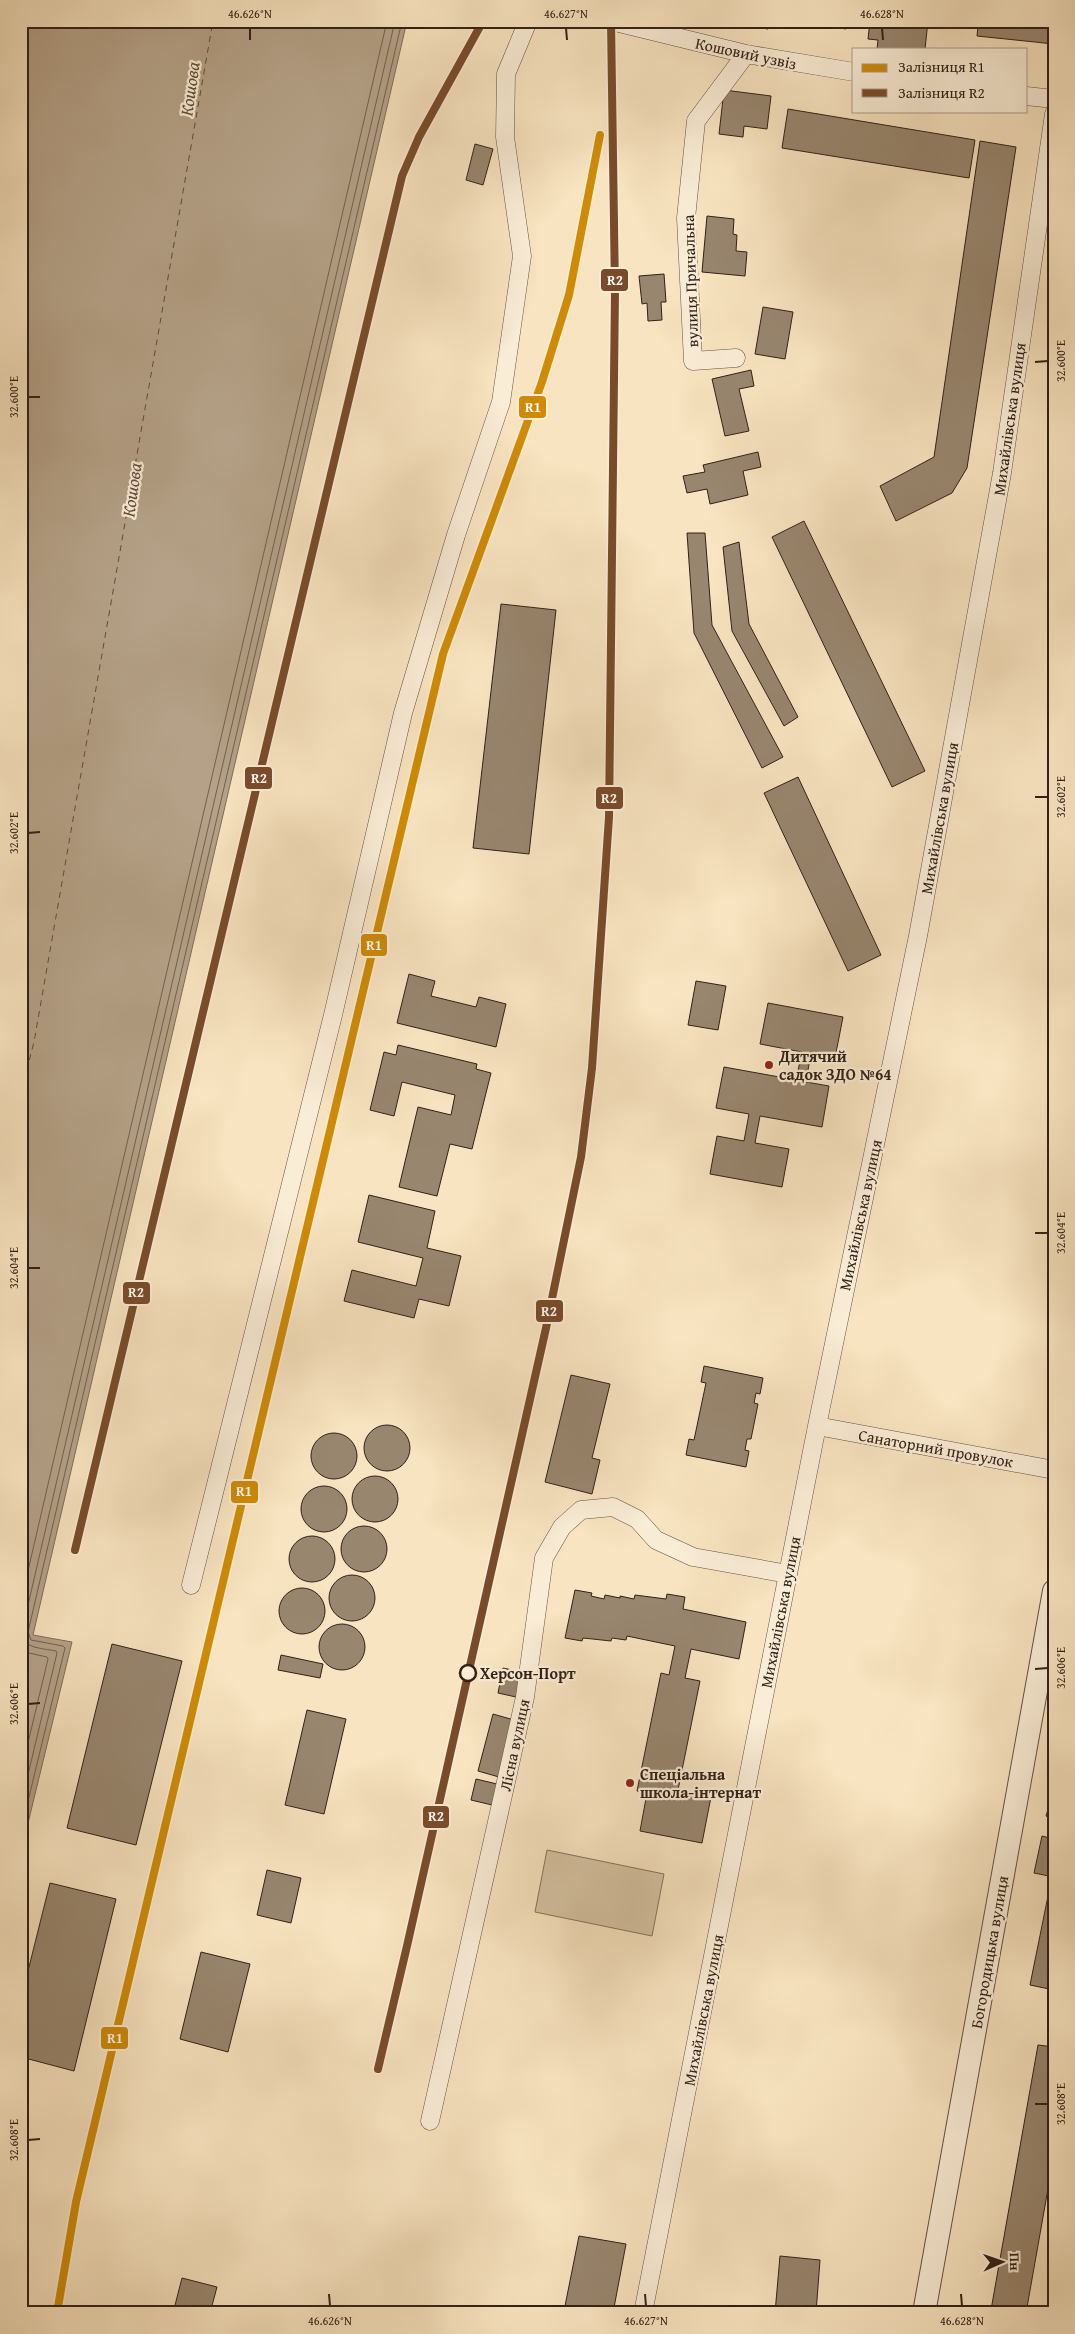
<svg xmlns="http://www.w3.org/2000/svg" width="1075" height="2334" viewBox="0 0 1075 2334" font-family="'Gentium Book Plus',serif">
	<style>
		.green { fill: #d6c3a3; stroke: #84725d }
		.water { fill: #b4a187; stroke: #806d5a }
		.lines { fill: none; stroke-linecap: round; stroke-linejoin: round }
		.shore { stroke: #72604f; stroke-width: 1 }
		.ferry { stroke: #5f4d3e; stroke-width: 1; stroke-dasharray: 6 5; stroke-linecap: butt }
		.building { fill: #98866f; stroke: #312017 }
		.minor-casing { stroke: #635141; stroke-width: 19 }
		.tertiary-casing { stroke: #635141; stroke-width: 24 }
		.minor { stroke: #faedd6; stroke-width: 18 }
		.tertiary { stroke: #faedd6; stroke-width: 22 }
		.rail-1-casing { stroke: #faedd6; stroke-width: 11 }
		.rail-2-casing { stroke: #faedd6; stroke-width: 11 }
		.rail-1 { stroke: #cf8b05; stroke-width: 8 }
		.rail-2 { stroke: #7a4b2a; stroke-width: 8 }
		.ticks { fill: none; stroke: #312017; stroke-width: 2 }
		.poi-dot { fill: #8f2418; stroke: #faedd6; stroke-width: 2 }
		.stop-dot { fill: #faedd6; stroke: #312017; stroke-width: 2.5 }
		.labels { text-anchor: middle; stroke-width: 4.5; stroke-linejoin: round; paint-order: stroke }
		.street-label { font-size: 16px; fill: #312017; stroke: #faedd6 }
		.poi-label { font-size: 16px; font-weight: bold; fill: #312017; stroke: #faedd6; text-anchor: start }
		.stop-label { font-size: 16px; font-weight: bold; fill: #312017; stroke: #faedd6; text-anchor: start }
		.water-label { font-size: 18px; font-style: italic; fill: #5f4d3e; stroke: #faedd6 }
		.line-badge { stroke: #faedd6; stroke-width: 2 }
		.badge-label { font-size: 14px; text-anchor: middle; font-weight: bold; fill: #fff }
		.neatline { fill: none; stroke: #312017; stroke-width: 2 }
		.ticks-label { font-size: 12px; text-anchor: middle; fill: #312017 }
	</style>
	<rect width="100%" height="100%" fill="#f8e4c0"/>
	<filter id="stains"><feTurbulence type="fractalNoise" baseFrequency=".004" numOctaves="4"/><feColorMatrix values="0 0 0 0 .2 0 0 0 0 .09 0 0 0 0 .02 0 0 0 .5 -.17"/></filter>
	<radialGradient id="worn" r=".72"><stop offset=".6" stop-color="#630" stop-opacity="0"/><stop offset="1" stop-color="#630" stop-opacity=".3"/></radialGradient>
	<path class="green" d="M547,1850L664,1874L652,1936L535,1912Z"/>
	<path class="water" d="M21,21H407L33,1635L72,1642L21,1852Z"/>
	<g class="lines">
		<path class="shore" d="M21,1601L387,21
			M21,1649L29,1653L47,1657L48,1659L21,1772
			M21,1804L57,1653L56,1651C42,1648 21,1649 22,1631L395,21
			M21,1830L65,1648L63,1646L31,1640L28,1632L402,21"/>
		<path class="ferry" d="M21,1092L34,1042L213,21"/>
	</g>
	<path class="building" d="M732,21H769L768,29L731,23Z
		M802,21H847L846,29Z
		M870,21H928L925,49H877L878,40L868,39Z
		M960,21H1054V44L977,36L978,26L960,24Z
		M724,90L771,96L767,129L744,126L743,137L719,134Z
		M788,109L975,140L969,178L782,148Z
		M980,141L1016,147L967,468L952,493L896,521L880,486L934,457Z
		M475,144L493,149L483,185L466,180Z
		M707,216L734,219L733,234L737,235L736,251L747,252L745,276L702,272Z
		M664,274L666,302H661L662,320L648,321L647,303L642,304L639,276Z
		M763,307L793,312L785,359L755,354Z
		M751,370L754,386L739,389L749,431L725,436L712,379Z
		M758,452L761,467L743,471L748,495L710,504L707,489L687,493L683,476L705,472L703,465Z
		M804,521L925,771L892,787L772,537Z
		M687,533H705L712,625L783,757L762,768L694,633Z
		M739,542L749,624L798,717L784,726L732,631L723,547Z
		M501,604L556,610L529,854L473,848Z
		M798,777L881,955L848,971L764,793Z
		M409,974L435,981L431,996L476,1007L479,997L506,1004L496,1047L397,1023Z
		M696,981L726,986L718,1030L688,1025Z
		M768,1003L843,1017L835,1058L811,1053L806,1082L829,1086L822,1127L760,1116L755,1143L789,1149L782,1187L710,1174L717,1136L744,1141L749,1114L716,1108L724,1067L796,1080L802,1052L760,1044Z
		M398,1045L477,1064L476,1069L491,1073L472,1149L450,1144L437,1196L399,1187L418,1107L451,1115L455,1095L402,1082L394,1116L370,1110L384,1052L396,1055Z
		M369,1195L435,1211L427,1248L461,1256L449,1306L419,1299L414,1318L344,1301L352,1270L416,1286L423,1258L358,1242Z
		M704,1366L763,1378L760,1394L756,1393L754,1403L758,1404L751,1439H747L745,1450L749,1451L746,1467L686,1455L689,1439L694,1440L706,1383L701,1382Z
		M571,1375L610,1384L592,1458L600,1460L592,1494L545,1482Z
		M364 1448a23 23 0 1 1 46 0a23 23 0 1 1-46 0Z
		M311 1456a23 23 0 1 1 46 0a23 23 0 1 1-46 0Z
		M352 1499a23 23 0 1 1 46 0a23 23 0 1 1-46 0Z
		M301 1509a23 23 0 1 1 46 0a23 23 0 1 1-46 0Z
		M341 1549a23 23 0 1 1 46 0a23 23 0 1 1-46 0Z
		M289 1559a23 23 0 1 1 46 0a23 23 0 1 1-46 0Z
		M329 1598a23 23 0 1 1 46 0a23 23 0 1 1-46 0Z
		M279 1611a23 23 0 1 1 46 0a23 23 0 1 1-46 0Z
		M575,1590L592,1593L591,1596L604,1599L605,1595L620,1598V1596L634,1599L635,1595L666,1599L667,1594L685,1597L683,1609L746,1622L739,1659L691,1649L685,1678L700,1681L678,1790L711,1797L702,1843L640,1831L647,1793L637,1791L661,1673L669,1675L675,1646L627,1636L626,1640L612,1638L611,1641L583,1638L582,1641L565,1638Z
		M319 1647a23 23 0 1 1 46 0a23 23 0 1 1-46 0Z
		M112,1644L182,1661L136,1845L67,1828Z
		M281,1655L323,1664L320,1678L278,1670Z
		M503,1668L521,1672L516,1697L498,1693Z
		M307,1710L346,1719L324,1814L285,1805Z
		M493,1714L514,1720L499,1777L478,1771Z
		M476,1779L497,1784L492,1805L471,1800Z
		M1054,1790V1819L1046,1816Z
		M1042,1836L1054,1839V1877L1034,1873Z
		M267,1870L301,1878L291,1923L257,1915Z
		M50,1883L116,1899L74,2071L21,2057V1999Z
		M1048,1896L1054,1897V1990L1030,1985Z
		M201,1952L250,1964L228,2052L180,2039Z
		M1038,2045L1054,2047V2155L1026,2313H1003L991,2310Z
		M579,2236L626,2244L613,2313H599L565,2306Z
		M780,2256L820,2260L816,2313H775Z
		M182,2278L217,2287L210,2313H173Z"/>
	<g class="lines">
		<g class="minor-casing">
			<path id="minor" d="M611,21L746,54L854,72
				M1026,96L1054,99
				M736,358L693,361L686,218L696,121L746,54
				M817,1426L1054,1470
				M191,1585L333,1015L403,713L456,535L501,402L522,256L505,137L506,74L528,21
				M430,2121L525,1697L544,1558L562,1527L581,1510L613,1507L637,1519L656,1540L693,1557L788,1574
				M643,2313L817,1426L918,936L1002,473L1054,114"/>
		</g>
		<g class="tertiary-casing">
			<path id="tertiary" d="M924,2313L1054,1591"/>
		</g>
		<use href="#minor" class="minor"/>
		<use href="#tertiary" class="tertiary"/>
		<g class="rail-1-casing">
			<path id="rail-1" d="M57,2313L76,2202L443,654L542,382L569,295L600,135"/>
		</g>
		<g class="rail-2-casing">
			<path id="rail-2" d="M75,1550L402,176L419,137L483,21
				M378,2069L407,1946L546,1328L581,1157L592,1068L609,817L615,291L611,21"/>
		</g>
		<use href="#rail-1" class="rail-1"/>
		<use href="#rail-2" class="rail-2"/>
	</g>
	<path class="ticks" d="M250,28V40M566,28L567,40M882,28L883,40M1035,362L1048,361M28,397H40M1035,797H1048M28,833L40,832M1035,1233H1048M28,1268H40M1035,1669L1048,1668M28,1704L40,1703M1035,2104H1048M28,2140L40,2139M329,2294L330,2306M645,2294L646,2306M961,2294L962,2306"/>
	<g class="poi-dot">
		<circle cx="769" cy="1065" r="5"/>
		<circle cx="630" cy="1783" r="5"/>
	</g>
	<circle class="stop-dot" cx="468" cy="1673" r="8"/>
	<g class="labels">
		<g class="street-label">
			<text transform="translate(746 53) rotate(12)" y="6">Кошовий узвіз</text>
			<text transform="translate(690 281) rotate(-92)" y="6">вулиця Причальна</text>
			<text transform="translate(1009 419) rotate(-82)" y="6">Михайлівська вулиця</text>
			<text transform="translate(939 818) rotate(-80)" y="6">Михайлівська вулиця</text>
			<text transform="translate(860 1215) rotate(-78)" y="6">Михайлівська вулиця</text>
			<text transform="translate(936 1448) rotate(10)" y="6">Санаторний провулок</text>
			<text transform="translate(780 1612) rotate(-79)" y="6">Михайлівська вулиця</text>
			<text transform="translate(514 1745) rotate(-78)" y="6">Лісна вулиця</text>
			<text transform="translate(989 1952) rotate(-80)" y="6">Богородицька вулиця</text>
			<text transform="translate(703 2010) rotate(-79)" y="6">Михайлівська вулиця</text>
		</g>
		<g class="poi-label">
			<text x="779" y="1062">Дитячий<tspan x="779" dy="18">садок ЗДО №64</tspan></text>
			<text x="640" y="1780">Спеціальна<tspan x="640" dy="18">школа-інтернат</tspan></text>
		</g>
		<g class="stop-label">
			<text x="480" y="1679">Херсон-Порт</text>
		</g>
		<g class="water-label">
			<text transform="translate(190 89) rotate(-82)" y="6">Кошова</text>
			<text transform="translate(132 490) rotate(-82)" y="6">Кошова</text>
		</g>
	</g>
	<g class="line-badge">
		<rect x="600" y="268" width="29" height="24" rx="5" fill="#7a4b2a"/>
		<rect x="518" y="395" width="29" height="24" rx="5" fill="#cf8b05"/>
		<rect x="244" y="766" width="29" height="24" rx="5" fill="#7a4b2a"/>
		<rect x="595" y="786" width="29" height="24" rx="5" fill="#7a4b2a"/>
		<rect x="360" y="933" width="28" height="24" rx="5" fill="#cf8b05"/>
		<rect x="122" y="1281" width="29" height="24" rx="5" fill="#7a4b2a"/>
		<rect x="535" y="1299" width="29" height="24" rx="5" fill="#7a4b2a"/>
		<rect x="230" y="1480" width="29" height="24" rx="5" fill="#cf8b05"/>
		<rect x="422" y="1805" width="28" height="24" rx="5" fill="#7a4b2a"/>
		<rect x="100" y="2026" width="29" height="24" rx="5" fill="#cf8b05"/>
	</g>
	<g class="badge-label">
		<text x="615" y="285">R2</text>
		<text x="533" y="412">R1</text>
		<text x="259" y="783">R2</text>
		<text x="609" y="803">R2</text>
		<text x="374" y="950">R1</text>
		<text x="136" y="1297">R2</text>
		<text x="549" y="1316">R2</text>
		<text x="244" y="1496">R1</text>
		<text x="436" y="1821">R2</text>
		<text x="115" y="2043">R1</text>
	</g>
	<rect width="1075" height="2334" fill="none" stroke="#f8e4c0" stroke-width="55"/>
	<rect x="852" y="48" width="175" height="65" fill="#faedd6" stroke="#aa9b8a"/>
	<rect x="862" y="64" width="25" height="8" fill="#cf8b05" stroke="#aa9b8a"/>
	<text x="898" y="72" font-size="15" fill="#312017">Залізниця R1</text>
	<rect x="862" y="89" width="25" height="8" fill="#7a4b2a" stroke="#aa9b8a"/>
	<text x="898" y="98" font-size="15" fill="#312017">Залізниця R2</text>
	<g transform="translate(1002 2262) rotate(88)" stroke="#faedd6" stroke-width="4" paint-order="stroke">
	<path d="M0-4L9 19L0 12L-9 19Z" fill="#312017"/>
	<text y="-8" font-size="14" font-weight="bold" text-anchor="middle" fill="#312017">Пн</text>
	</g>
	<rect x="28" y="28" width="1020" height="2278" class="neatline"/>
	<g class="ticks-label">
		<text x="250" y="18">46.626°N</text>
		<text x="566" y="18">46.627°N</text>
		<text x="882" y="18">46.628°N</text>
		<text transform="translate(1061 361) rotate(-90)" y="4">32.600°E</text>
		<text transform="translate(14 397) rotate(-90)" y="4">32.600°E</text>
		<text transform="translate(1061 797) rotate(-90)" y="4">32.602°E</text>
		<text transform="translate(14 833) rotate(-90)" y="4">32.602°E</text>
		<text transform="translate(1061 1233) rotate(-90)" y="4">32.604°E</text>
		<text transform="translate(14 1268) rotate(-90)" y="4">32.604°E</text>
		<text transform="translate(1061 1668) rotate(-90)" y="4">32.606°E</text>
		<text transform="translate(14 1704) rotate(-90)" y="4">32.606°E</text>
		<text transform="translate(1061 2104) rotate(-90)" y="4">32.608°E</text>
		<text transform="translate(14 2140) rotate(-90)" y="4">32.608°E</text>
		<text x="330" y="2325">46.626°N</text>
		<text x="646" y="2325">46.627°N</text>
		<text x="962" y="2325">46.628°N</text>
	</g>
	<rect width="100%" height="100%" filter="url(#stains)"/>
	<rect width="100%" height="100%" fill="url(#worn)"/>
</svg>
